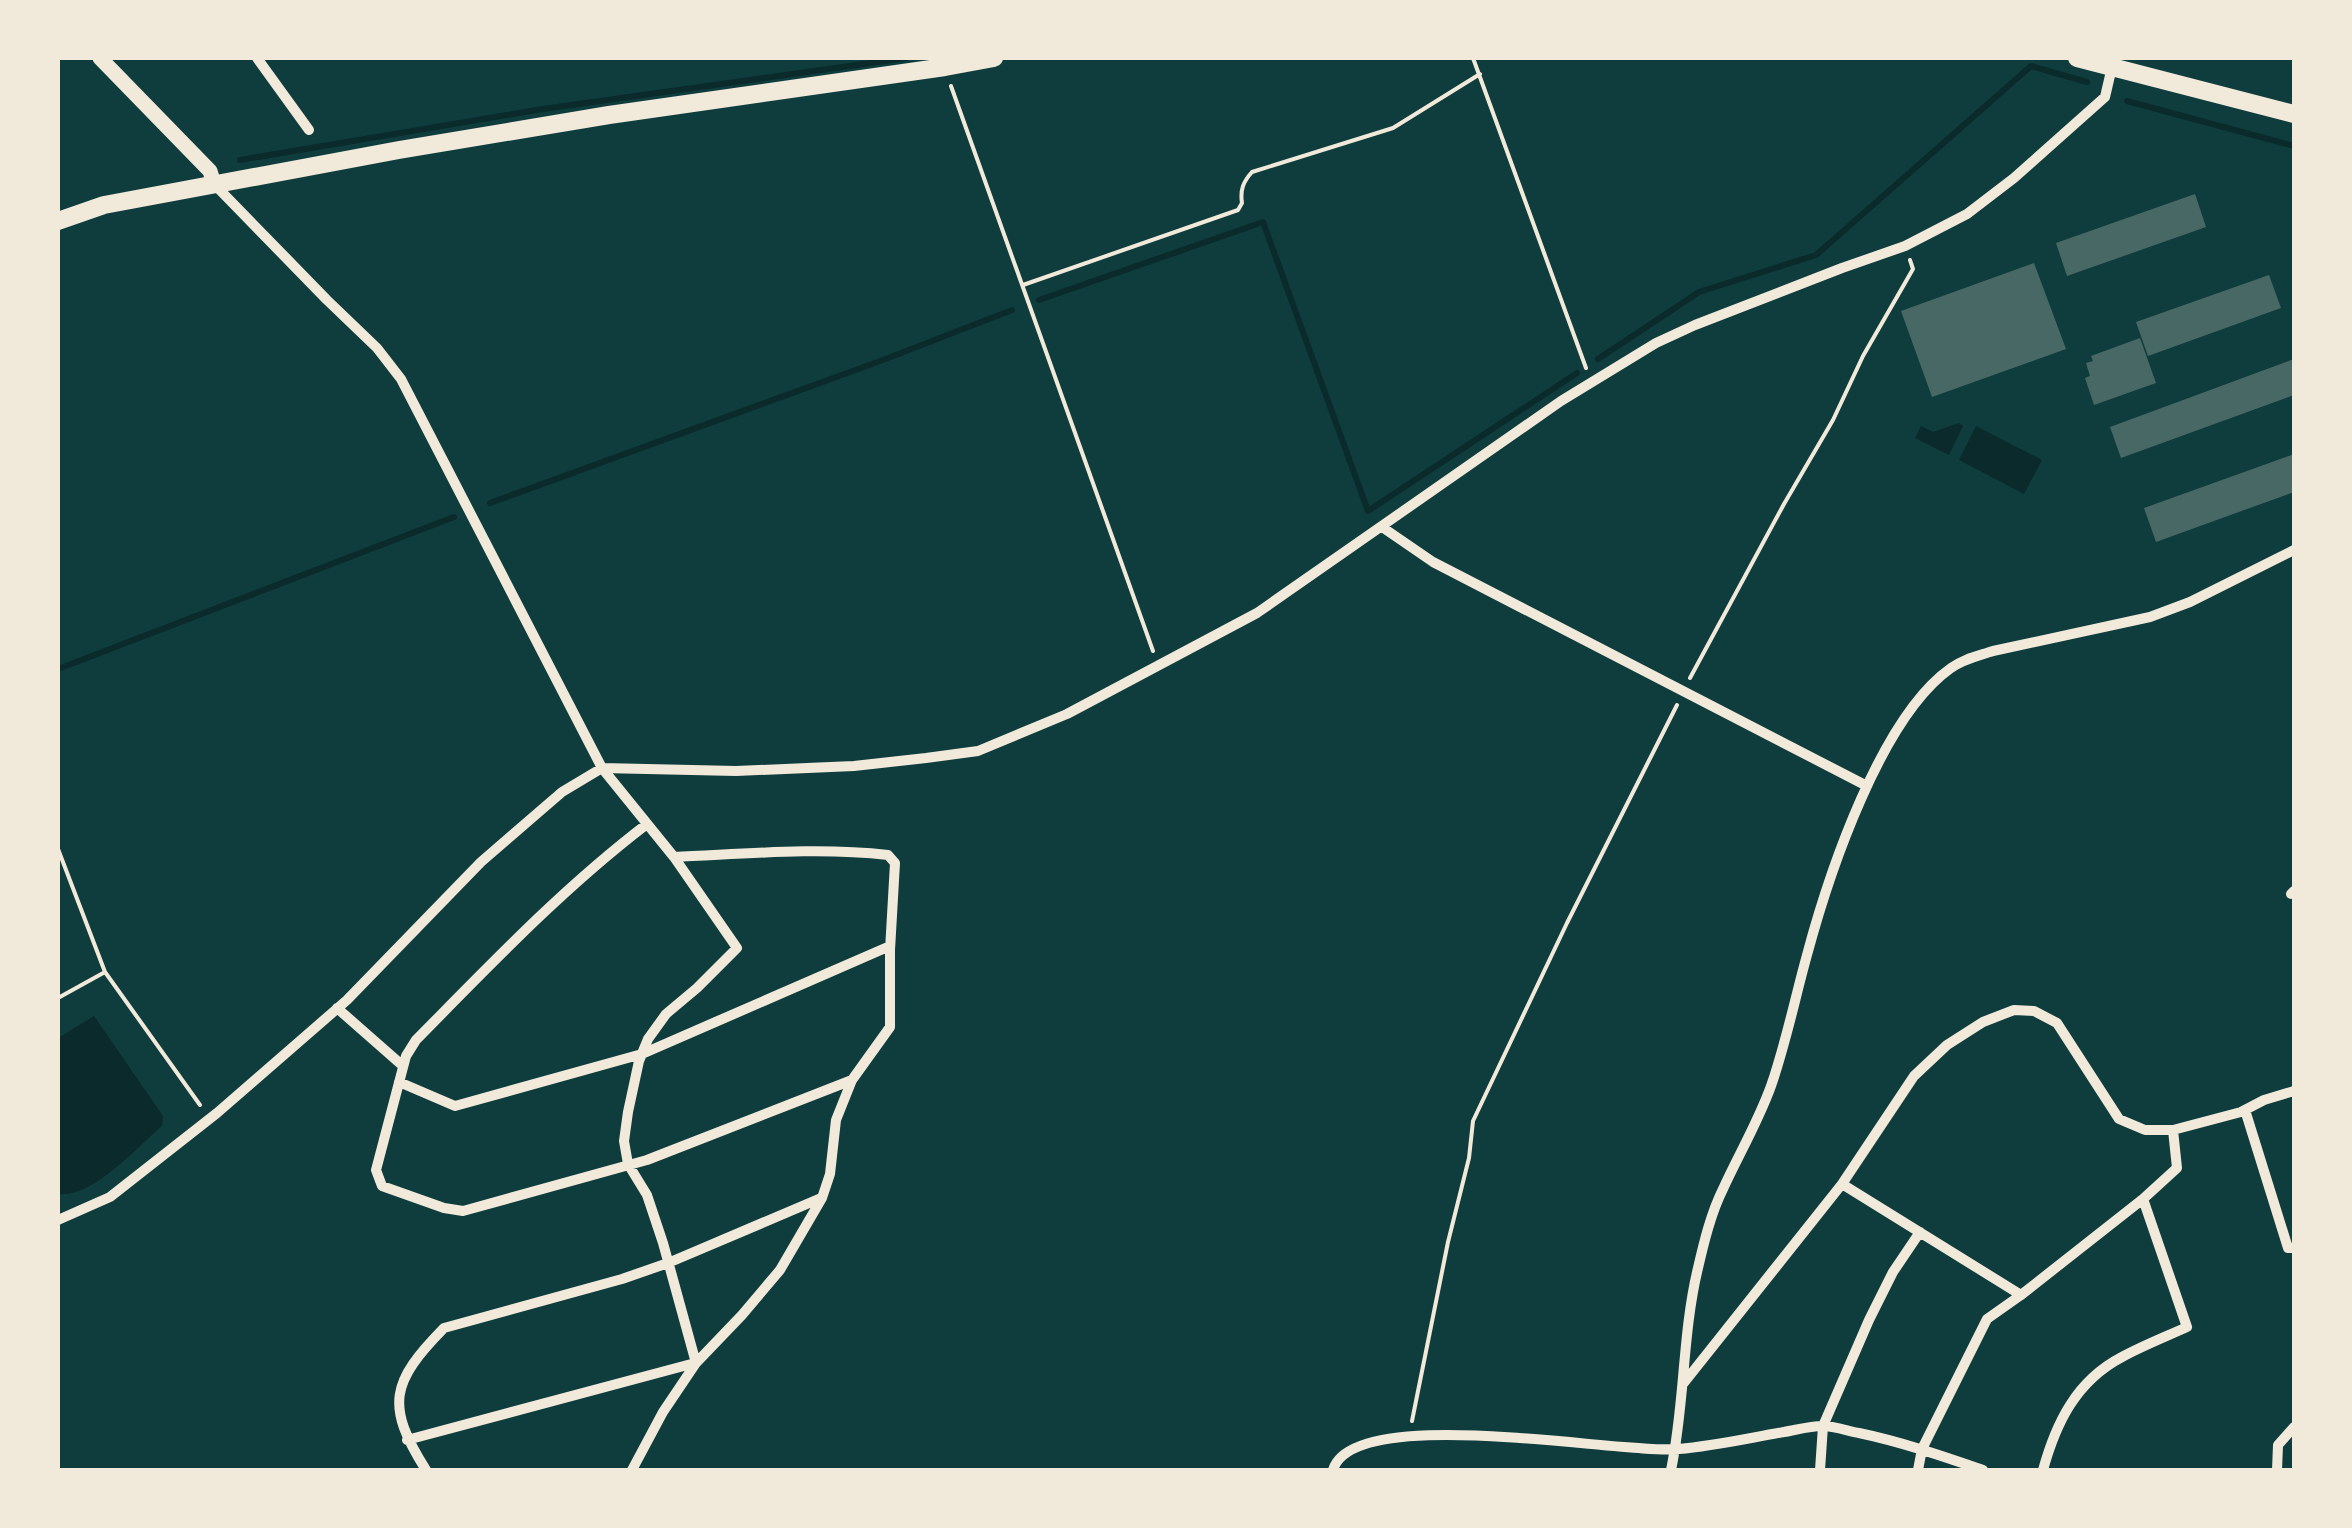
<svg xmlns="http://www.w3.org/2000/svg" width="2352" height="1528" viewBox="0 0 2352 1528" font-family="'Alegreya Sans',sans-serif">
	<style>
		.water { fill: #0a2a2b }
		.lines { fill: none; stroke-linecap: round; stroke-linejoin: round }
		.stream { stroke: #0a2a2b; stroke-width: 6 }
		.building { fill: #486865 }
		.path { stroke: #f1e9da; stroke-width: 4 }
		.minor { stroke: #f1e9da; stroke-width: 10 }
		.tertiary { stroke: #f1e9da; stroke-width: 15 }
		.secondary { stroke: #f1e9da; stroke-width: 18 }
	</style>
	<rect width="100%" height="100%" fill="#0f3d3e"/>
	<path class="water" d="M1959,423L1963,426L1949,455L1915,438L1921,426L1933,432Z
		M1976,426L2042,460L2024,494L1959,460Z
		M94,1016L163,1116L162,1126C136,1148 93,1198 58,1194V1038Z"/>
	<g class="lines">
		<path class="stream" d="M2127,101L2294,146
			M240,160L543,109L906,58
			M1039,300L1263,222L1368,511L1577,373
			M1598,359L1699,292L1816,255L2031,66L2087,82
			M490,503L883,360L1012,310
			M58,669L454,517"/>
	</g>
	<path class="building" d="M2195,194L2206,227L2067,276L2056,243Z
		M2034,263L2066,349L1932,397L1901,311Z
		M2269,275L2281,308L2148,356L2136,322Z
		M2140,338L2156,383L2094,405L2085,378L2090,376L2086,363L2093,361L2091,356Z
		M2294,359V395L2121,458L2110,427Z
		M2294,454V492L2156,542L2144,508Z"/>
	<g class="lines">
		<path class="path" d="M1473,58L1586,368
			M951,86L1153,651
			M1023,285L1238,210L1242,203C1240,190 1243,182 1252,172L1393,128L1480,74
			M1690,678L1784,504L1833,420L1863,356L1913,269L1910,260
			M58,849L105,972L200,1105
			M58,998L105,972
			M1412,1421L1448,1242L1469,1158L1473,1121L1567,923L1677,705"/>
		<path class="minor" d="M257,58L309,130
			M215,185L327,300L377,348L401,379L602,768L674,857L737,948L697,988L666,1014L648,1039L639,1061L628,1112L624,1141L628,1164L647,1195L663,1243L696,1363
			M1382,527L1433,562L1867,786
			M647,824C562,889 491,964 416,1040L406,1056L376,1170L382,1186L444,1208L463,1211L647,1160L852,1080
			M2291,894L2294,891
			M337,1008L403,1066
			M399,1082L455,1106L642,1054L890,946
			M2245,1110L2288,1248H2294
			M1842,1184L2021,1295L2143,1199L2187,1327C2165,1337 2142,1346 2122,1357C2076,1381 2056,1423 2043,1470
			M2143,1199L2177,1168L2173,1130
			M58,1220L110,1197L217,1113L347,1000L481,862L562,792L602,768L736,771L854,766L926,758L978,751L1067,714L1257,613L1561,401L1656,343L1695,325L1842,268L1905,246L1967,214L2014,178L2105,97L2112,67
			M1683,1384L1842,1184L1914,1076L1947,1045L1983,1022L2014,1010L2034,1011L2057,1023L2119,1119L2145,1130H2173L2241,1112L2264,1100L2294,1091
			M407,1440L695,1363
			M426,1470C385,1405 391,1382 444,1328L622,1279L668,1263L821,1198
			M632,1470L663,1412L696,1363L742,1315L780,1270L822,1198L830,1174L836,1120L852,1080L890,1027V950L895,863L888,855C817,847 745,854 674,857
			M1333,1470C1353,1402 1622,1455 1679,1449C1714,1446 1749,1438 1784,1432C1796,1430 1810,1426 1822,1426C1834,1426 1848,1431 1859,1433C1902,1442 1942,1456 1983,1470
			M1671,1470C1685,1404 1682,1334 1698,1268C1704,1242 1711,1213 1723,1189C1739,1154 1758,1122 1771,1086C1786,1043 1795,998 1807,955C1829,873 1881,717 1951,668C1963,659 1978,656 1993,651L2150,617L2190,602L2294,550
			M1820,1470L1823,1426L1869,1320L1893,1272L1920,1232
			M1918,1470L1922,1449L1987,1319L2021,1295
			M2277,1470L2278,1445L2294,1427"/>
		<path class="tertiary" d="M100,58L210,171L214,184"/>
		<path class="secondary" d="M2077,58L2294,114
			M58,221L104,205L399,150L609,115L945,67L994,58"/>
	</g>
	<rect width="2352" height="1528" fill="none" stroke="#f1e9da" stroke-width="120"/>
</svg>
